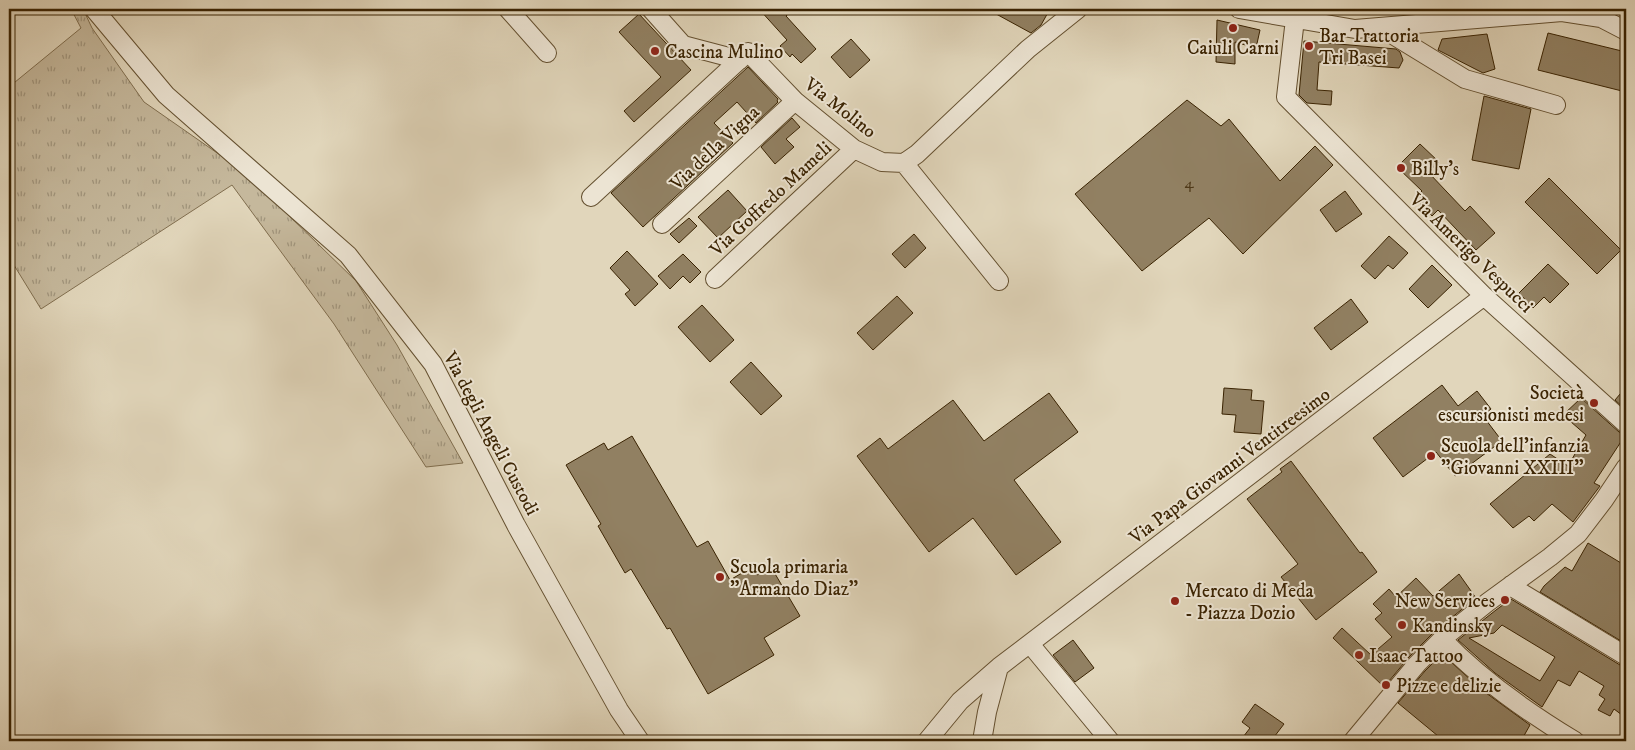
<svg xmlns="http://www.w3.org/2000/svg" width="1635" height="750" viewBox="0 0 1635 750" font-family="'IM FELL DW Pica',serif">
	<style>
		.grass { fill: url(#grass-tufts); stroke: #806e4f }
		.building { fill: #918062; stroke: #3a2302; fill-rule: evenodd }
		.lines { fill: none; stroke-linecap: round; stroke-linejoin: round }
		.minor-casing { stroke: #645030; stroke-width: 20 }
		.minor { stroke: #ece4d3; stroke-width: 18 }
		.poi-dot { fill: #8f2418; stroke: #ece4d3; stroke-width: 2 }
		.labels { text-anchor: middle; stroke-width: 4; stroke-linejoin: round; paint-order: stroke }
		.number-label { font-size: 16px; fill: #503a1a }
		.poi-label { font-size: 19px; fill: #3a2302; stroke: #ece4d3; text-anchor: start }
		.street-label { font-size: 19px; fill: #3a2302; stroke: #ece4d3 }
	</style>
	<defs>
		<pattern id="grass-tufts" width="24" height="20" patternUnits="userSpaceOnUse" patternTransform="scale(1.25)"><rect width="24" height="20" fill="#c5b89c"/><path d="M3 7l-1-3M5 7V3M7 7l1-3M15 17l-1-3M17 17v-4M19 17l1-3" fill="none" stroke="#a1957d"/></pattern>
	</defs>
	<rect width="100%" height="100%" fill="#e1d6bb"/>
	<filter id="stains"><feTurbulence type="fractalNoise" baseFrequency=".004" numOctaves="4"/><feColorMatrix values="0 0 0 0 .2 0 0 0 0 .09 0 0 0 0 .02 0 0 0 .5 -.17"/></filter>
	<radialGradient id="worn" r=".72"><stop offset=".6" stop-color="#630" stop-opacity="0"/><stop offset="1" stop-color="#630" stop-opacity=".3"/></radialGradient>
	<path class="grass" d="M71,9H83L92,28L144,102L243,171L356,281L397,345L463,463L426,467L334,324L232,185L41,309L9,257V87L81,28Z"/>
	<path class="building" d="M759,9H794L786,16L816,49L801,63L792,54L790,57L780,46L787,40Z
		M987,9H1050L1041,25L1031,33Z
		M639,14L691,70L634,122L624,111L661,77L619,32Z
		M1217,20L1260,30L1256,48L1235,42V64L1216,62Z
		M1548,33L1626,52V92L1538,70Z
		M1487,34L1495,69L1483,73L1438,50L1442,39Z
		M851,39L870,60L850,78L831,57Z
		M1304,41L1396,49L1400,52L1403,60L1399,68L1319,62L1317,90L1332,91L1331,105L1307,103L1299,95Z
		M748,67L778,99L777,101L778,102L756,123L737,102L714,123L733,143L643,227L611,193Z
		M1484,96L1531,109L1519,169L1472,160Z
		M1187,100L1221,126L1229,119L1280,181L1315,146L1333,165L1243,254L1209,218L1142,271L1075,194Z
		M792,118L800,127L786,139L794,147L775,164L761,147Z
		M1420,144L1439,162L1428,172L1465,211L1470,206L1495,233L1476,250L1438,210L1432,216L1415,198L1422,191L1397,167Z
		M1549,178L1621,250L1597,274L1525,202Z
		M728,190L747,211L718,238L698,217Z
		M1345,191L1362,214L1336,232L1320,210Z
		M689,218L697,226L679,243L670,234Z
		M914,234L926,248L905,268L892,254Z
		M1389,236L1408,253L1393,269L1388,265L1375,279L1361,266Z
		M627,251L658,284L635,306L625,294L630,290L610,268Z
		M683,254L701,272L690,283L683,276L670,289L658,276Z
		M1548,264L1569,284L1550,303L1544,297L1533,308L1519,293Z
		M1432,265L1452,285L1428,308L1409,289Z
		M897,296L913,313L873,350L857,333Z
		M1351,299L1368,322L1331,350L1314,328Z
		M702,305L734,340L710,362L678,327Z
		M751,362L782,396L761,415L730,382Z
		M1442,385L1458,406L1477,391L1491,409L1483,416L1502,441L1455,476L1436,452L1403,477L1373,438Z
		M1626,387V410L1615,400Z
		M1224,388L1252,390L1251,400L1264,401L1261,434L1234,432L1236,415L1222,414Z
		M1049,393L1078,432L1014,480L1061,542L1016,575L973,518L929,552L857,456L880,438L888,449L953,400L984,441Z
		M1581,398L1619,432L1626,434L1594,483L1600,486L1573,522L1552,504L1534,521L1529,516L1513,528L1490,504L1550,454L1568,466L1586,435L1563,415Z
		M632,436L697,547L708,541L730,580L752,567L757,575L771,567L800,616L764,638L774,655L708,694L670,628L667,629L631,569L625,573L598,526L601,524L566,465L604,443L608,450Z
		M1291,461L1360,553L1362,552L1377,572L1316,620L1281,577L1298,564L1247,499L1282,472L1280,469Z
		M1588,543L1626,566V644L1540,592L1544,586L1565,567L1572,571Z
		M1459,574L1476,598L1435,631L1409,657L1384,687L1333,638L1342,628L1371,655L1392,637L1375,619L1382,613L1373,604L1389,589L1396,597L1416,578L1433,596Z
		M1511,599L1620,665L1626,667V718L1614,709L1610,716L1598,710L1605,699L1599,695L1604,686L1579,671L1570,686L1558,680L1542,707L1495,673L1458,640L1496,610ZM1502,625L1555,657L1540,681L1469,638L1494,633Z
		M1073,640L1094,668L1075,682L1053,655Z
		M1442,654L1482,690L1530,725L1521,741H1444L1398,703L1425,671Z
		M1255,704L1284,724L1271,741H1240L1250,728L1242,722Z"/>
	<g class="lines">
		<g class="minor-casing">
			<path id="minor" d="M94,9L166,95L348,255L433,364L516,525L619,710L640,741
				M508,9L547,53
				M651,9L683,45L740,60
				M1239,9L1355,29L1562,12L1601,18L1626,31
				M1295,19L1286,97L1484,296L1626,424
				M1380,27L1465,79L1556,105
				M904,163L999,281
				M591,197L748,52L795,101L854,149L882,162L904,163L917,154L1028,49L1078,9
				M662,224L795,101
				M715,279L854,149
				M1511,585L1517,590L1626,656
				M1442,639C1481,680 1527,712 1575,741
				M1030,644L1110,741
				M927,741L960,701L999,667L1484,296
				M982,741L987,712L999,667
				M1353,741L1417,664L1442,639L1488,602L1550,557L1578,534L1604,500L1626,467"/>
		</g>
		<use href="#minor" class="minor"/>
	</g>
	<g class="poi-dot">
		<circle cx="1233" cy="28" r="5"/>
		<circle cx="1309" cy="46" r="5"/>
		<circle cx="655" cy="51" r="5"/>
		<circle cx="1401" cy="168" r="5"/>
		<circle cx="1594" cy="403" r="5"/>
		<circle cx="1431" cy="456" r="5"/>
		<circle cx="720" cy="577" r="5"/>
		<circle cx="1505" cy="600" r="5"/>
		<circle cx="1175" cy="601" r="5"/>
		<circle cx="1402" cy="625" r="5"/>
		<circle cx="1359" cy="655" r="5"/>
		<circle cx="1386" cy="685" r="5"/>
	</g>
	<g class="labels">
		<g class="number-label">
			<text x="1189" y="188">4</text>
		</g>
		<g class="poi-label">
			<text x="1319" y="42">Bar Trattoria<tspan x="1319" dy="22">Tri Basei</tspan></text>
			<text x="1233" y="54" text-anchor="middle">Caiuli Carni</text>
			<text x="665" y="58">Cascina Mulino</text>
			<text x="1411" y="175">Billy's</text>
			<text x="1584" y="399" text-anchor="end">Società<tspan x="1584" dy="22">escursionisti medesi</tspan></text>
			<text x="1441" y="452">Scuola dell'infanzia<tspan x="1441" dy="22">"Giovanni XXIII"</tspan></text>
			<text x="730" y="573">Scuola primaria<tspan x="730" dy="22">"Armando Diaz"</tspan></text>
			<text x="1185" y="597">Mercato di Meda<tspan x="1185" dy="22">- Piazza Dozio</tspan></text>
			<text x="1495" y="607" text-anchor="end">New Services</text>
			<text x="1412" y="632">Kandinsky</text>
			<text x="1369" y="662">Isaac Tattoo</text>
			<text x="1396" y="692">Pizze e delizie</text>
		</g>
		<g class="street-label">
			<text transform="translate(841 107) rotate(38)" y="7">Via Molino</text>
			<text transform="translate(714 147) rotate(-43)" y="7">Via della Vigna</text>
			<text transform="translate(770 198) rotate(-43)" y="7">Via Goffredo Mameli</text>
			<text transform="translate(1472 252) rotate(44)" y="7">Via Amerigo Vespucci</text>
			<text transform="translate(492 433) rotate(62)" y="7">Via degli Angeli Custodi</text>
			<text transform="translate(1229 465) rotate(-37)" y="7">Via Papa Giovanni Ventitreesimo</text>
		</g>
	</g>
	<rect width="1635" height="750" fill="none" stroke="#e1d6bb" stroke-width="30"/>
	<rect x="10" y="10" width="1615" height="730" fill="none" stroke="#3a2302" stroke-width="2.5"/>
	<rect x="15" y="15" width="1605" height="720" fill="none" stroke="#3a2302"/>
	<rect width="100%" height="100%" filter="url(#stains)"/>
	<rect width="100%" height="100%" fill="url(#worn)"/>
</svg>
